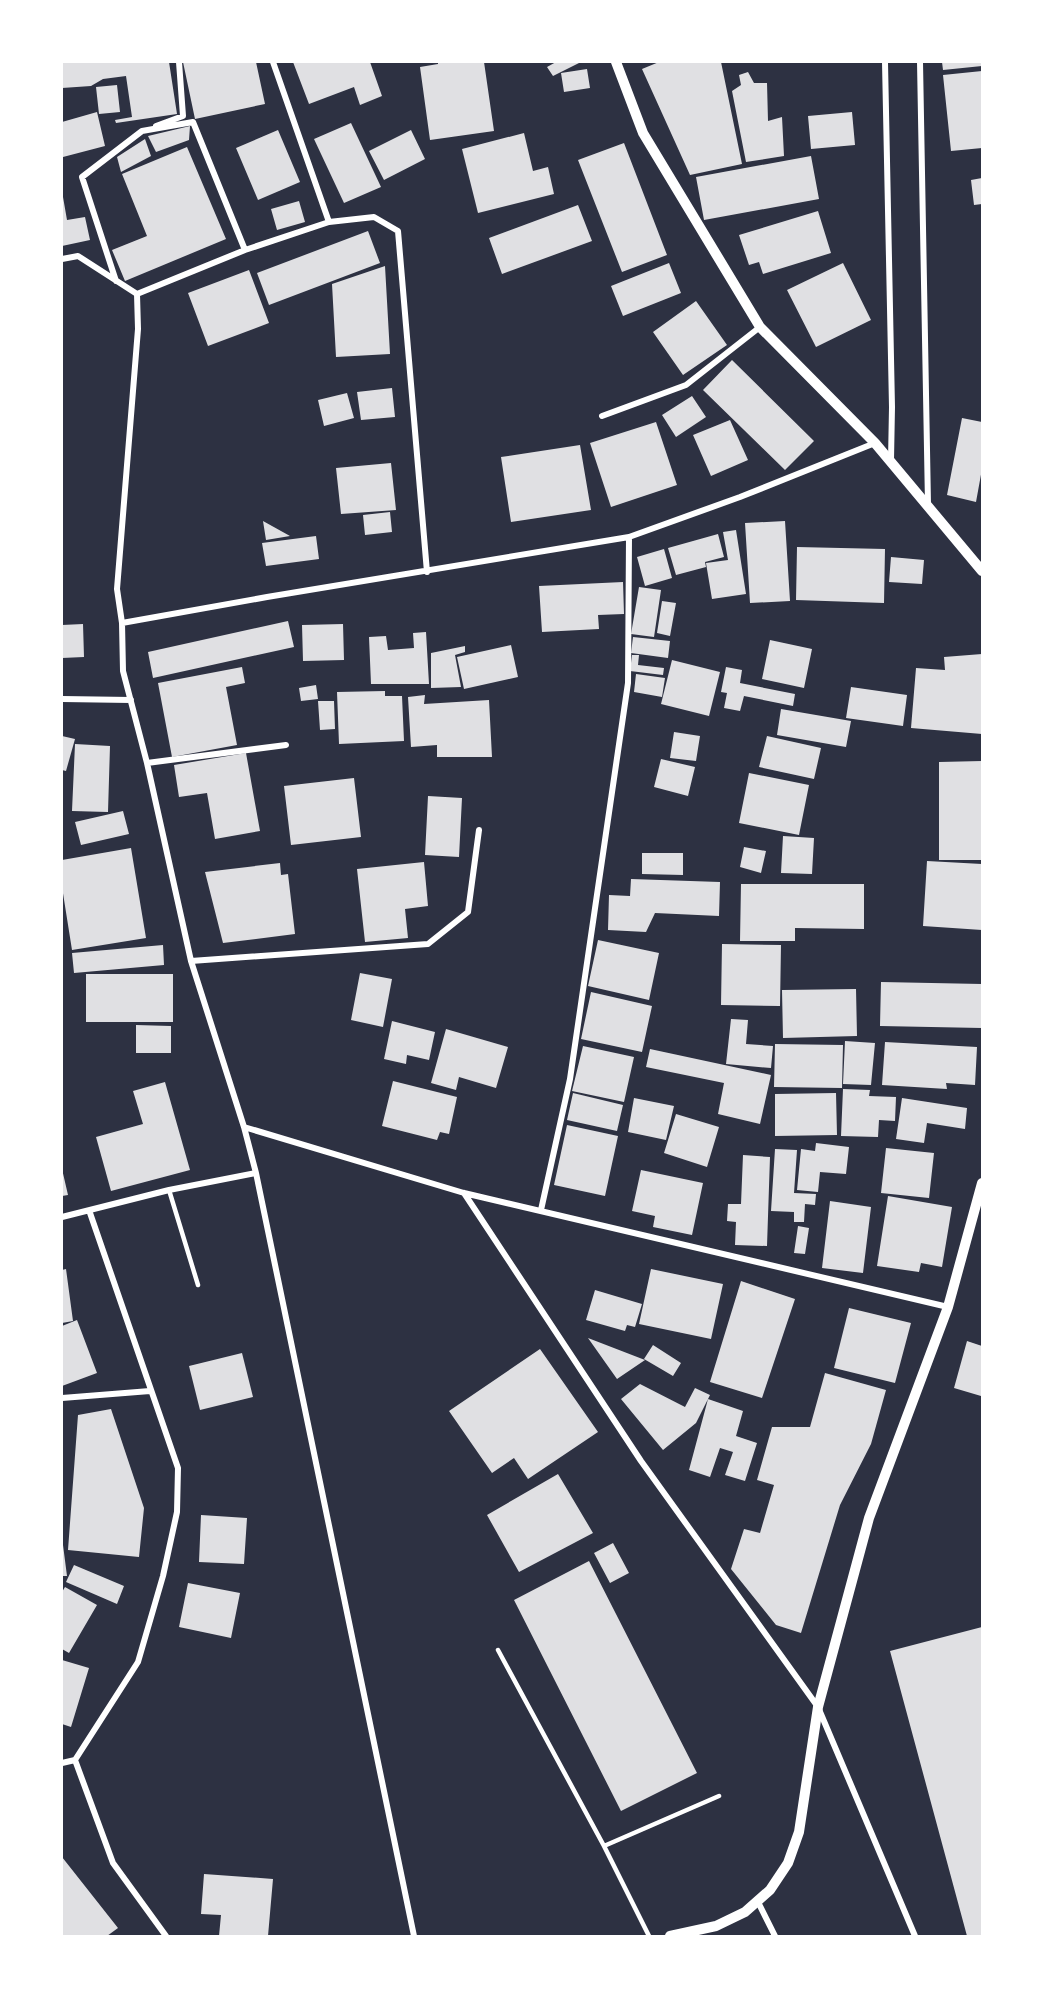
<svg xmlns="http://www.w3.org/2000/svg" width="1044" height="1998" viewBox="0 0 1044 1998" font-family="Karla,sans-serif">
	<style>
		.building { fill: #e0e0e3 }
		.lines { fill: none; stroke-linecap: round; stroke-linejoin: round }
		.service { stroke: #fff; stroke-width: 4.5 }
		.minor { stroke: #fff; stroke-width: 6 }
		.tertiary { stroke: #fff; stroke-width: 10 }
	</style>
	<rect width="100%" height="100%" fill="#2d3142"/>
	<path class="building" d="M62,62H169L177,114L116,123L115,120L132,117L126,76L103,79L91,86L62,88Z
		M183,62H256L265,104L195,119Z
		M293,62H370L382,96L360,105L354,87L309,104Z
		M438,62H484L494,131L430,140L420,67L438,64Z
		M556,62H581L553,76L547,67Z
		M659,62H674L675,63L721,62L742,164L690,175L642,69Z
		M942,62H982V66L943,70Z
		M587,69L590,88L564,92L561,73Z
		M982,71V148L951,151L943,75Z
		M748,72L754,83H767L768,121L782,117L784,156L746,162L732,91L741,85L739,75Z
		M117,85L120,112L99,114L96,87Z
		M97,112L105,146L63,157L62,122Z
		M852,112L855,145L811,149L808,116Z
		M351,123L381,187L344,203L314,139Z
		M190,126L189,140L156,152L148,136Z
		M278,130L300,182L258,200L236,148Z
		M411,130L425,159L384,180L369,151Z
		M524,133L533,171L548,167L554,194L478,213L462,149Z
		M145,139L151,156L121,172L117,157Z
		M624,143L667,255L622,272L578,160Z
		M187,147L226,239L125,281L112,250L147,236L122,174Z
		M811,156L819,199L704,220L696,177Z
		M982,178V204L974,205L971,180Z
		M63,197L67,220L85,217L90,240L62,246Z
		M299,201L305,222L277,230L271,209Z
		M578,205L592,241L502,274L489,238Z
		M818,211L831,253L763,274L759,262L749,265L739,235Z
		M368,231L380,263L269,305L257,273Z
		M669,263L681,293L623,316L611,286Z
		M843,263L871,320L816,347L787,290Z
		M385,266L390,354L336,357L332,284Z
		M249,270L269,323L208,346L188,293Z
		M696,301L727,345L683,375L653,332Z
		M732,360L814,441L785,470L703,390Z
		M392,388L395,417L361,420L357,392Z
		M347,393L354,418L324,426L318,400Z
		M692,396L706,417L676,437L662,415Z
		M962,418L982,422V469L976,502L947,495Z
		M730,420L748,460L711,476L693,435Z
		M656,422L677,485L611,507L590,443Z
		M580,445L591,510L511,522L501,457Z
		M391,463L396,510L341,514L336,468Z
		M390,512L392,532L365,535L363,515Z
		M263,521L290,536L266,540Z
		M785,521L790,601L750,603L745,523Z
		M736,530L746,594L712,599L706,563L728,560L723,532Z
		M718,534L724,557L705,562L706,567L676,575L668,548Z
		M316,536L319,559L266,566L262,543Z
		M797,547L885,549L884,603L796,600Z
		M664,549L672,578L645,586L637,557Z
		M891,557L924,560L922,584L889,582Z
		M623,582L624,614L598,615L599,629L542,632L539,586Z
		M639,587L661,590L654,637L631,634Z
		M662,601L676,603L670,636L657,633Z
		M288,621L294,647L153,678L148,652Z
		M83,624L84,657L62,658V625Z
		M343,624L344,660L303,661L302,625Z
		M426,632L429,684H371L369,637L386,636L388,650L414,648L413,633Z
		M633,637L670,641L668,658L631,653Z
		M770,640L812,649L804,688L762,679Z
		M511,645L518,677L464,689L457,657Z
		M465,646V652L455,655L461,687L431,688V653Z
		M982,654V734L911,728L916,668L945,670L944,657Z
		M632,655H639L638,665L664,668L663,675L630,671Z
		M672,660L720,672L709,716L661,704Z
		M242,667L245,683L226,687L237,745L172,757L158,683Z
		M726,667L742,670L740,683L795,694L793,706L744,696L740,711L724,708L727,693L721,692Z
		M636,674L665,678L662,697L634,692Z
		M316,685L318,699L301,701L299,688Z
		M851,687L907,695L903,726L846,718Z
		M385,691V696H402L404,741L339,744L337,692Z
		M425,695L424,704L489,700L492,757H437V745L411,747L408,697Z
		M318,701H334L335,729L320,730Z
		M781,709L851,721L846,747L777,735Z
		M674,732L700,736L696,761L670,758Z
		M62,736L75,739L66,771L62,770Z
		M767,736L821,748L814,779L759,767Z
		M75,744L110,746L108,812L72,811Z
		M246,753L260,831L215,839L207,793L179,797L174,765Z
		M661,759L695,767L688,796L654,787Z
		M982,761V860H939V762Z
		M749,773L809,785L799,835L739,823Z
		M354,778L361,837L291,845L284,786Z
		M428,796L462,798L459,857L425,855Z
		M123,811L129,834L81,845L75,822Z
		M783,836L814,838L812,874L781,873Z
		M744,847L766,851L761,873L740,867Z
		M131,848L146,938L72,950L62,887V860Z
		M642,853H683V875L642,874Z
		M927,861L982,864V930L923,926Z
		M424,862L428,906L405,909L408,938L365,942L357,869Z
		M280,863L281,875L288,874L295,934L223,943L205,872Z
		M631,879L720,882L719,916L655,913L646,932L608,930L609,895L630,896Z
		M741,884H864V929L795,928V941H740Z
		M598,940L659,953L649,1000L588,986Z
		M722,944L781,945L780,1006L721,1005Z
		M163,945L164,965L74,973L72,953Z
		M360,973L392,979L383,1027L351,1020Z
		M86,974H173V1022H86Z
		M881,982L982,984V1028L880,1026Z
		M856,989L857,1036L783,1038L782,990Z
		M591,992L652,1006L642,1052L581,1039Z
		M731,1019L748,1020L746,1044L773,1046L771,1068L726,1064Z
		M392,1021L435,1032L429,1060L407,1055L406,1064L384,1059Z
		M136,1025L171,1026V1053H136Z
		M446,1029L508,1047L496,1088L459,1077L456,1090L431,1083Z
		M845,1041L875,1043L871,1085L843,1084Z
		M885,1042L977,1047L975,1085L946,1083L947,1089L882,1085Z
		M775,1044L843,1045L842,1088L774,1087Z
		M583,1046L634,1057L624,1102L572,1091Z
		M650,1049L771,1075L760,1124L718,1114L724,1083L646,1067Z
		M393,1081L457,1097L449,1134L440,1132L437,1140L382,1126Z
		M165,1082L190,1170L111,1191L96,1137L143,1124L133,1091Z
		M843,1089L870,1090L869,1096L896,1097L895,1121L879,1120L878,1137L841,1136Z
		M573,1093L623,1105L617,1131L567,1120Z
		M836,1093L837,1135L775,1136V1094Z
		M634,1098L674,1106L666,1140L628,1132Z
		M902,1098L967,1108L965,1129L927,1123L924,1143L896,1139Z
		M676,1114L719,1127L707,1167L664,1153Z
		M567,1125L618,1136L605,1196L554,1185Z
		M816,1143L849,1147L846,1174L820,1172L818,1192L797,1190L801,1149L815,1151Z
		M886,1148L934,1153L929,1198L881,1193Z
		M775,1149L797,1150L794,1193L816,1194L815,1205L805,1204L804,1222H794V1212L771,1211Z
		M743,1155L770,1157L767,1246L735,1245L736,1222L727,1221L728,1204H741Z
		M62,1169L68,1195L62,1196Z
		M641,1170L703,1183L692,1235L653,1227L655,1216L632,1211Z
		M888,1196L952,1207L942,1267L921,1263L919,1272L877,1266Z
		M830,1201L871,1207L863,1273L822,1268Z
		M798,1226L809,1228L805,1254L794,1253Z
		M66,1269L73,1321L62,1323V1270Z
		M651,1269L723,1284L711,1339L639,1324Z
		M741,1281L795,1299L762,1398L710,1382Z
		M595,1290L642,1304L635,1327L627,1325L625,1331L586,1320Z
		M849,1308L911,1323L895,1383L834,1368Z
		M77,1320L97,1373L62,1386V1326Z
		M588,1338L645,1360L617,1379Z
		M967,1341L982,1346L981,1396L954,1388Z
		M653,1345L681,1363L673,1376L644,1359Z
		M540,1349L598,1432L528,1479L514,1458L492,1473L449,1411Z
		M242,1353L253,1397L200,1410L189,1366Z
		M825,1373L886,1390L871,1444L840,1505L801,1633L776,1625L731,1569L744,1529L760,1533L774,1485L757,1480L772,1427H810Z
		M640,1384L685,1407L695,1388L710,1395L696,1423L663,1450L621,1399Z
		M708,1399L743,1411L736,1436L757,1443L745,1481L725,1475L733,1452L720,1448L710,1477L689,1470Z
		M111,1409L144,1508L139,1557L68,1550L78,1415Z
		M558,1474L593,1533L519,1572L487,1515Z
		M201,1515L247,1518L244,1564L199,1562Z
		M613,1543L629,1573L610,1583L594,1553Z
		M62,1545H63L67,1576H62Z
		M589,1561L697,1773L621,1811L514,1600Z
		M74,1565L124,1586L117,1604L66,1582Z
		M188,1583L240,1593L231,1638L179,1627Z
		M65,1587L97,1605L69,1653L62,1649V1592Z
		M982,1627V1936H967L890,1651Z
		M62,1660L89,1668L71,1727L62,1724Z
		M62,1857L118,1928L107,1936H62Z
		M204,1874L273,1879L268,1936H219L221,1915L201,1914Z"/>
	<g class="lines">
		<path class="service" d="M169,1190L198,1285
			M498,1650L604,1846L649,1936
			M604,1846L719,1796"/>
		<path class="minor" d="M273,62L329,222L374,217L398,231L427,572
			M885,62L892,407L891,460
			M920,62L928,504
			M156,126L183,116L179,62
			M62,259L78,256L137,294L138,329L117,589L122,623L123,671L147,763L191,961L244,1127L256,1173L414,1936
			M116,281L82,177L142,131L193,122L245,250
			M137,294L245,250L329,222
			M602,416L686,385L760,327
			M122,623L267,597L629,537L740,497L875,443
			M62,699L131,700
			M147,763L286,745
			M191,961L428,944L468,912L479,830
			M244,1127L464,1193L948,1307
			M464,1193L641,1461L818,1707L915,1936
			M541,1210L570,1079L628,683L629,537
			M62,1217L169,1190L256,1173
			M62,1398L150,1391
			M75,1760L138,1662L163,1576L177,1512L178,1468L89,1210
			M75,1760L113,1863L166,1936
			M62,1763L75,1760
			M758,1902L775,1936"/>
		<path class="tertiary" d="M616,62L643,133L760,327L875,443L982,571
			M670,1936L716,1926L745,1912L770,1890L788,1863L799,1832L818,1707L869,1518L948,1307L982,1183"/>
	</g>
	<rect width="1044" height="1998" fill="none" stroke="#ffffff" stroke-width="126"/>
</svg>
